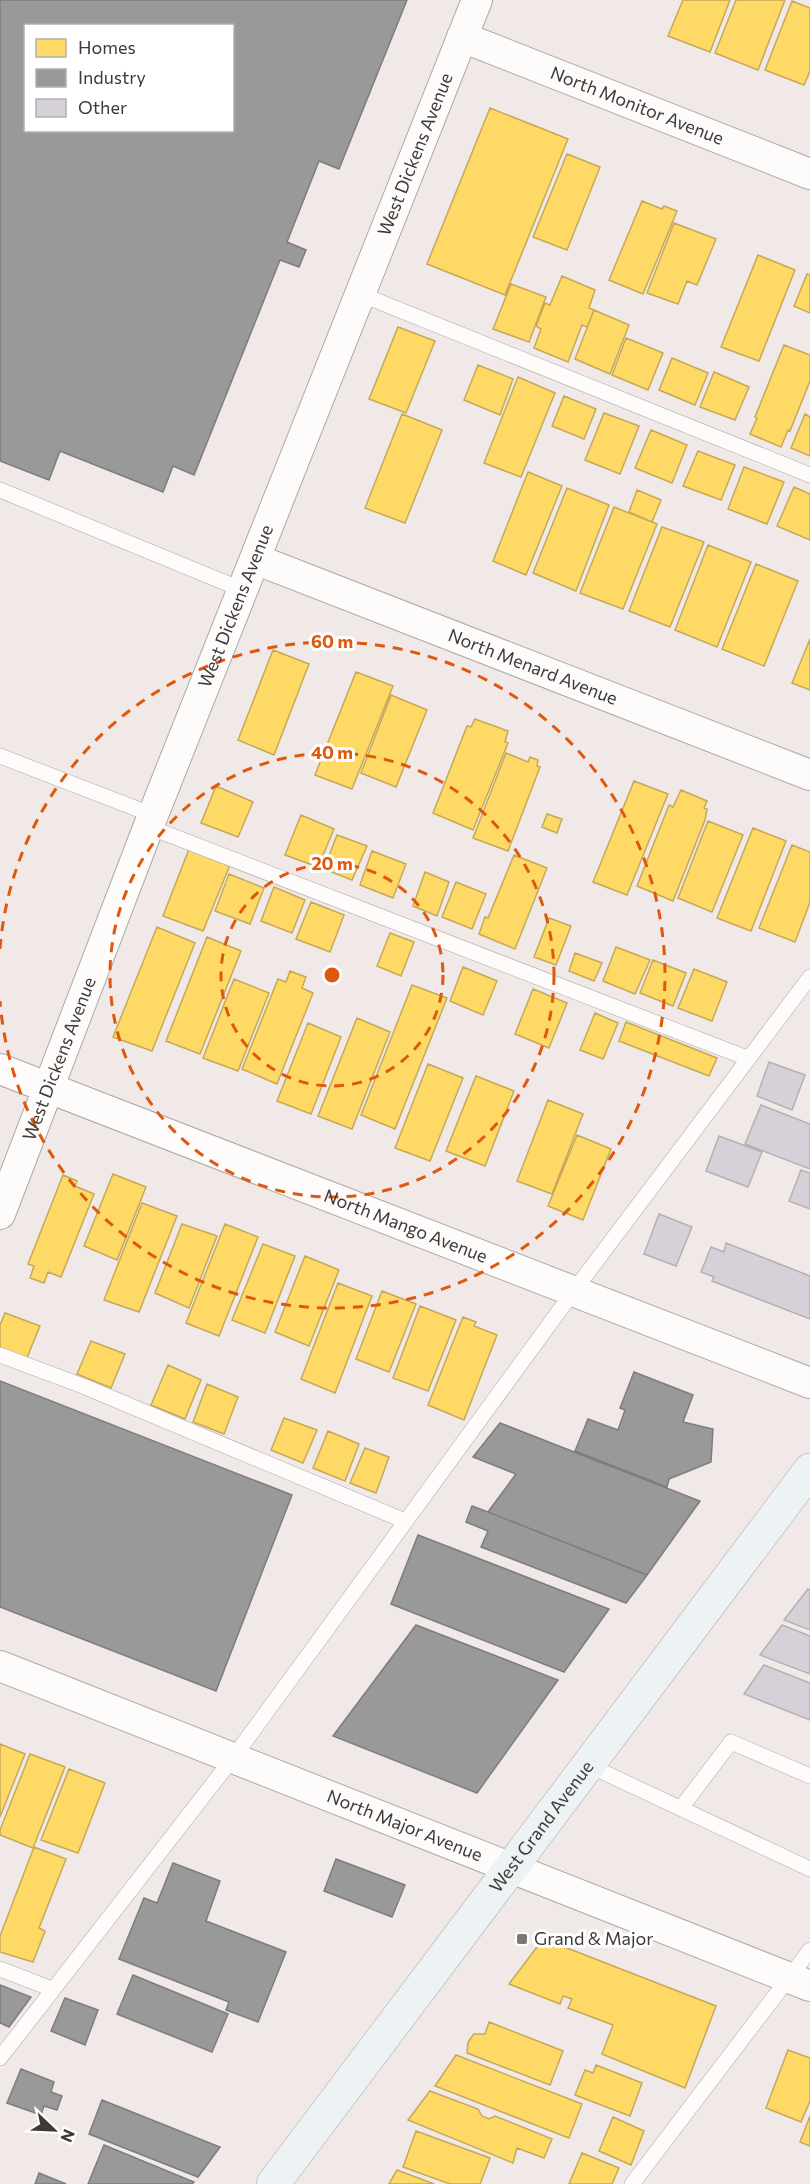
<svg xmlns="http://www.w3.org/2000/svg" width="810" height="2184" viewBox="0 0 810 2184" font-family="Commissioner,sans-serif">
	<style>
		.homes { fill: #ffd966; stroke: #c5a958; stroke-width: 1.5 }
		.industry { fill: #999; stroke: #7e7c7c; stroke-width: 1.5; fill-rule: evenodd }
		.building { fill: #d6d0d8; stroke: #b5b1b3; stroke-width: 1.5 }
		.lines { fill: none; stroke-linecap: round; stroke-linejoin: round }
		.lane-casing { stroke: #aea9a7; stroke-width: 16 }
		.street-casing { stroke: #aea9a7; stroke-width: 32 }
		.secondary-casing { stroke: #aea9a7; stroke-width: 34 }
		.lane { stroke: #fdfcfb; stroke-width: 15 }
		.street { stroke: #fdfcfb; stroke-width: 30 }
		.secondary { stroke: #edf2f5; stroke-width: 33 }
		.ring { fill: none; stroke: #e0570e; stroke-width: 3; stroke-dasharray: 10 8 }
		.poi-dot { fill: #7c7775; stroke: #fff; stroke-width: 2 }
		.labels { text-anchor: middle; stroke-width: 6; stroke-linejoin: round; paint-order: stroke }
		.street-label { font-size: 18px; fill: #3e3a38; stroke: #fff }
		.poi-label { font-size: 18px; fill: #3e3a38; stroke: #fff; text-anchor: start }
		.centre { fill: #e0570e; stroke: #fff; stroke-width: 3 }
		.ring-label { font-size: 18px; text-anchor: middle; font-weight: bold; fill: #e0570e; stroke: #fff; stroke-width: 6; stroke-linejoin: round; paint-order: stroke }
	</style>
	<rect width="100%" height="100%" fill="#f0e9e7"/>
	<path class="homes" d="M683,0H730L710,52L668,36Z
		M736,0H785L758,70L715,53Z
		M792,1L810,8V71L804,85L765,70Z
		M490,108L568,139L505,295L427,264Z
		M567,154L600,167L567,250L533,237Z
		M642,201L662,209L664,206L677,211L643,294L609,280Z
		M674,223L716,239L697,285L687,281L678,304L647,293Z
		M758,255L795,270L759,361L721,347Z
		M807,274L810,275V313L794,306Z
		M562,276L595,290L589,308L594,310L587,327L582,325L568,362L534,348L541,329L536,326L545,303L550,305Z
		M511,284L546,297L529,342L493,329Z
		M594,310L629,325L610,374L575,359Z
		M398,327L435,341L406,413L369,399Z
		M626,338L663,353L648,390L612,375Z
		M784,345L810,355V381L790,431L788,430L781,447L750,434L757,418L755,417Z
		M672,358L708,373L695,405L659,390Z
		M478,365L513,379L500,415L464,400Z
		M714,372L749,387L735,420L700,407Z
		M518,377L555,393L521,477L484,463Z
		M564,396L596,409L584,439L552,426Z
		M604,413L639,426L620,474L585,460Z
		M402,414L442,430L405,523L365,508Z
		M805,414L810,417V456L791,448Z
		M651,430L687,445L672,483L635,468Z
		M698,451L735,465L721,500L683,486Z
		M744,467L784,482L767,524L728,509Z
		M528,472L562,486L526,575L493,561Z
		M794,487L810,494V540L777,526Z
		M567,488L609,505L576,591L533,573Z
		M637,490L661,500L652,522L629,512Z
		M614,507L657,524L623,609L580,593Z
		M662,527L704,542L670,627L629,611Z
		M708,545L751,562L717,647L675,630Z
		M756,564L798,581L764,666L722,649Z
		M810,639V690L792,683Z
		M273,650L309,664L274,755L238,740Z
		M356,672L393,686L352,789L315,775Z
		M391,695L427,710L396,787L361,773Z
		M475,719L508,731L505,742L508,743L473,830L433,813L467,726L471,727Z
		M506,753L528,762L530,757L538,760L537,766L540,767L508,851L473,838Z
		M634,781L668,794L627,895L593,882Z
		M216,786L253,802L238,837L201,823Z
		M681,790L707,801L704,808L707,809L705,820L673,901L637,886L669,805L673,807Z
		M547,814L562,819L557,833L542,827Z
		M301,815L334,829L318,867L285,855Z
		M708,821L743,835L712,912L678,898Z
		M753,828L786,841L751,931L717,918Z
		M337,835L367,846L352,880L324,869Z
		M792,845L810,852V902L795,942L759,928Z
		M189,849L230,865L203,931L163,916Z
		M372,851L406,864L393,898L360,885Z
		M514,855L547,868L515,949L479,934L485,917L488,918Z
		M425,872L449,882L437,916L413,906Z
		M229,874L264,888L250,924L215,911Z
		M456,882L486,894L472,929L442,917Z
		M274,887L305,900L292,933L261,921Z
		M311,902L344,915L330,952L296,939Z
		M549,918L571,926L556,965L534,957Z
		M157,927L195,943L152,1051L113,1037Z
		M390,933L414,942L401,976L377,966Z
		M207,937L241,951L200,1054L166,1041Z
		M616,947L650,960L635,994L603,981Z
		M575,953L602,963L594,981L569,971Z
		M653,960L686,973L673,1006L640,993Z
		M463,967L497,981L483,1015L450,1001Z
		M694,969L727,982L712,1021L678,1008Z
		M290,971L306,977L302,988L313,993L277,1084L242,1069L278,979L286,982Z
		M234,979L269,993L238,1071L203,1058Z
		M412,985L447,998L395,1129L361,1115Z
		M533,989L567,1003L549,1048L515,1034Z
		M595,1013L618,1023L603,1059L580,1050Z
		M357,1018L390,1032L352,1129L318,1116Z
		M626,1022L717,1058L709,1076L619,1041Z
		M308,1023L341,1037L311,1114L277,1101Z
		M428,1064L463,1078L430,1161L395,1148Z
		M476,1076L514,1091L485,1166L446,1151Z
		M548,1100L583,1114L552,1194L517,1181Z
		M577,1135L611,1149L583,1220L548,1206Z
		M113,1174L146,1187L117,1260L84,1246Z
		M63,1175L77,1181L75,1186L94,1194L61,1277L48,1272L44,1283L30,1278L34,1266L28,1264Z
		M142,1203L177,1216L139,1312L104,1300Z
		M182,1224L217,1236L189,1308L155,1293Z
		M225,1224L258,1237L219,1336L186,1323Z
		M263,1244L295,1256L265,1333L232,1320Z
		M305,1256L339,1270L309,1346L275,1332Z
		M338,1283L372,1296L335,1393L301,1379Z
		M382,1291L416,1304L389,1372L356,1359Z
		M420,1306L456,1320L428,1391L393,1378Z
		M5,1313L40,1326L26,1360L0,1350V1325Z
		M463,1317L476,1322L474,1326L497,1335L464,1420L428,1405Z
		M91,1341L125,1354L111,1388L77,1374Z
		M168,1365L201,1380L185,1419L151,1405Z
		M207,1384L238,1397L224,1434L193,1422Z
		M284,1418L317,1430L303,1463L271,1450Z
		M328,1431L359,1444L345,1481L313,1468Z
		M365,1448L389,1457L376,1493L350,1483Z
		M0,1744L25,1754L0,1817Z
		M30,1754L65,1767L33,1848L0,1835V1830Z
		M69,1769L105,1783L78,1853L41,1840Z
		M34,1847L66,1859L39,1928L45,1931L33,1962L0,1952V1936Z
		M549,1941L716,2006L685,2088L602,2054L613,2025L568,2008L572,1999L563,1996L560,2004L509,1984L540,1943Z
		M489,2022L563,2051L550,2085L467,2053L468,2042L474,2034H485Z
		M788,2050L810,2058V2101L801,2122L766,2108Z
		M456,2055L582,2104L569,2138L435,2086Z
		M596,2065L642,2083L630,2116L575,2095L585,2070L593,2073Z
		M430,2091L478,2109L482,2116L489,2119L495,2116L552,2139L544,2158L517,2148L513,2163L408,2120Z
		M810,2116V2146L800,2142Z
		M613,2117L644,2131L631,2165L599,2151Z
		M416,2131L490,2158L480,2184H450L403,2167Z
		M582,2153L619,2168L612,2184H569Z
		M397,2170L434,2184H389Z"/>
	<path class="industry" d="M0,0H407L339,169L319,161L287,242L306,250L299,267L280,260L194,475L173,466L163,492L60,451L49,480L0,461ZM26,26H232V130H26Z
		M634,1372L693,1395L683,1422L713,1429L711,1462L669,1479L667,1487L575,1451L588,1419L618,1430L625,1410L620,1408Z
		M0,1381L292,1495L216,1691L0,1607Z
		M500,1423L700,1501L647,1575L488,1512L516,1474L473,1457Z
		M472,1506L488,1512L647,1575L626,1603L481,1547L488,1531L466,1522Z
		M418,1535L609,1609L564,1672L391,1604Z
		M416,1625L558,1680L477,1793L333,1736Z
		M336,1859L405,1885L392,1917L324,1891Z
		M173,1863L220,1881L206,1921L286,1952L258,2022L226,2010L229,2002L119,1959L144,1898L157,1903Z
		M133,1975L228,2014L212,2052L117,2014Z
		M0,1985L31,1997L9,2027L0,2023Z
		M65,1998L98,2010L85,2045L51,2031Z
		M21,2069L54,2082L51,2092L62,2096L57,2110L44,2106L41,2115L7,2103Z
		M102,2100L220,2147L198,2177L89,2134Z
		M104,2145L194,2182L192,2184H88Z
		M39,2173L66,2184H35Z"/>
	<path class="building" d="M769,1062L805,1075L792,1110L757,1096Z
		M761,1105L810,1124V1169L745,1144Z
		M719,1136L762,1152L748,1187L706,1171Z
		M801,1170L810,1173V1209L789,1201Z
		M659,1214L692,1227L676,1266L644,1254Z
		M726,1243L810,1276V1319L712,1281L714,1277L701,1272L711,1247L724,1252Z
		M808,1589L810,1590V1630L784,1620Z
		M782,1625L810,1636V1674L760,1655Z
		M764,1665L810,1683V1720L744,1694Z"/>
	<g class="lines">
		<g class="lane-casing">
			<path id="lane" d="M360,294L810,475
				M0,490L243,590
				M0,756L153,815
				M149,827L747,1058
				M0,1355L83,1386L405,1521
				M588,1765L810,1869
				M681,1808L731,1742L810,1776
				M0,1969L52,1989
				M0,2058L233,1758L573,1292L810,977
				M632,2184L810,1950"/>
		</g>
		<g class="street-casing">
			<g id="street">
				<path id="s1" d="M462,37L810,174"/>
				<path id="s2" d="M255,559L810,775"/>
				<path id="s3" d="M0,1069L810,1383"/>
				<path id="s4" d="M0,1214L153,815L477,0"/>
				<path id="s5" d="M0,1666L810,1986"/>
			</g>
		</g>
		<g class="secondary-casing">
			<g id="secondary">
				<path id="s6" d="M273,2184L810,1470"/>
			</g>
		</g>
		<use href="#lane" class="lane"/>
		<use href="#street" class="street"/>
		<use href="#secondary" class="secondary"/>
	</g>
	<g class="ring">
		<circle cx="332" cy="975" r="111"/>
		<circle cx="332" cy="975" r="222"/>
		<path d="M0 949A333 333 0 1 1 0 1001"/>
	</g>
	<rect class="poi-dot" x="516" y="1933" width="12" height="12" rx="3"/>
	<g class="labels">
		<g class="street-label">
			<text dy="6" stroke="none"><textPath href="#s1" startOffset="188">North Monitor Avenue</textPath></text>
			<text dy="6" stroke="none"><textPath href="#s4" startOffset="1138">West Dickens Avenue</textPath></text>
			<text dy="6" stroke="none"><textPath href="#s4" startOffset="652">West Dickens Avenue</textPath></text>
			<text dy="6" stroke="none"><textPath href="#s2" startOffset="298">North Menard Avenue</textPath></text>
			<text dy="6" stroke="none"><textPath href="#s4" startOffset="166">West Dickens Avenue</textPath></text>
			<text dy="6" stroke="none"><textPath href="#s3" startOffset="435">North Mango Avenue</textPath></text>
			<text dy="6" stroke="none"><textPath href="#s5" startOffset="435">North Major Avenue</textPath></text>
			<text dy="6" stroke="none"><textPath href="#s6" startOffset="447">West Grand Avenue</textPath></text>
		</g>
		<g class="poi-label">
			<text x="534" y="1945">Grand &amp; Major</text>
		</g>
	</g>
	<circle cx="332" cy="975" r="9" class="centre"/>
	<g class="ring-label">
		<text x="332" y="648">60 m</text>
		<text x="332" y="759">40 m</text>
		<text x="332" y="870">20 m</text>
	</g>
	<rect x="24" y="24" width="210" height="108" fill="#ffffff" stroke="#b2b0af" stroke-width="1.5"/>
	<rect x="36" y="39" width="30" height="18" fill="#ffd966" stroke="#b2b0af" stroke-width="1.5"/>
	<text x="78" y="54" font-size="18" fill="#3e3a38">Homes</text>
	<rect x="36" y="69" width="30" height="18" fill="#999999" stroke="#b2b0af" stroke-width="1.5"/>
	<text x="78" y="84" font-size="18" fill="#3e3a38">Industry</text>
	<rect x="36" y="99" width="30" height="18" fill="#d6d0d8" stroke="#b2b0af" stroke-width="1.5"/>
	<text x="78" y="114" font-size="18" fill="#3e3a38">Other</text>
	<g transform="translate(54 2130) rotate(113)" stroke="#ffffff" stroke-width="4.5" paint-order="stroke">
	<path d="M0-4.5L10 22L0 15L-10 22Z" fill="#3e3a38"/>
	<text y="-9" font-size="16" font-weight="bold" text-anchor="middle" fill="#3e3a38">N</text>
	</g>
</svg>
